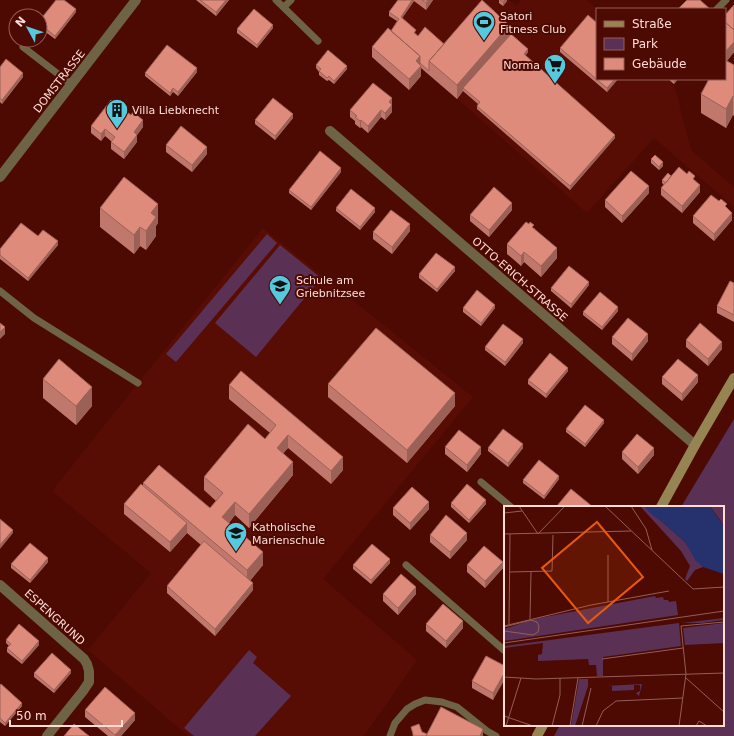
<svg xmlns="http://www.w3.org/2000/svg" width="734" height="736" viewBox="0 0 734 736" font-family="'DejaVu Sans',sans-serif">
	<style>
		.built { fill: #580d04 }
		.green { fill: #5a3155 }
		.lines { fill: none; stroke-linecap: round; stroke-linejoin: round }
		.lane { stroke: #6e6345; stroke-width: 7 }
		.street { stroke: #6e6345; stroke-width: 10 }
		.secondary { stroke: #968553; stroke-width: 10 }
		.wall { fill: #bf786b }
		.shaded-wall { fill: #9b6157 }
		.building { fill: #de8b7c; stroke: #9b6157 }
		.labels { text-anchor: middle; stroke-width: 4; stroke-linejoin: round; paint-order: stroke }
		.poi-label { font-size: 11px; fill: #ffddd6; stroke: #4c0a03; text-anchor: start }
		.street-label { font-size: 11px; fill: #ffddd6; stroke: #4c0a03 }
		.inset-road { fill: none; stroke: #945e57; stroke-width: 1 }
		.view { fill: #e8590c; fill-opacity: 0.15; stroke: #e8590c; stroke-width: 2 }
		.inset-edge { fill: none; stroke: #ffddd6; stroke-width: 2 }
	</style>
	<rect width="100%" height="100%" fill="#4c0a03"/>
	<path class="built" d="M415,0H509L516,6L521,0H586L597,9V79H667L674,84L691,150L734,187V207L654,138L587,213L388,38Z
		M263,228L473,397L323,579L417,660L364,736H188L88,650L151,573L52,491L138,383Z"/>
	<path class="green" d="M267,234L277,243L176,362L166,354Z
		M280,245L321,278L256,357L215,323Z
		M734,419V736H554L560,725H723V507H681Z
		M249,650L257,657L253,663L291,696L255,736H194L184,728Z"/>
	<g class="lines">
		<path class="lane" d="M276,0L318,41
			M284,7L291,0
			M717,9L726,0
			M23,47L71,84
			M0,291L34,318L138,383
			M481,482L511,507
			M406,565L505,651
			M390,736L395,723L407,709L415,704L425,700L442,702L457,707L487,731L496,736"/>
		<path class="street" d="M330,131L695,445
			M0,177L136,0
			M0,585L84,659L87,664L89,671V682L83,691L47,736"/>
		<path class="secondary" d="M661,507L695,445L734,378
			M537,736L543,725"/>
	</g>
	<path class="wall" d="M196,0H229L216,16Z
		M398,0H433L426,10L414,1L402,18L418,36L444,44L509,35L528,52L525,56L615,138L570,190L477,109V106L478,104L463,91L457,99L421,68V76L409,90L372,57V47L391,31L397,21L389,16V12Z
		M499,0H507V1L503,6L499,3Z
		M734,5V52L727,61L734,65V116L733,115L726,128L701,113V94L725,79V15Z
		M76,12L55,39L40,28V20Z
		M273,28L257,48L237,33V29Z
		M560,48L618,79L607,92L560,52Z
		M316,65L347,69L334,84L329,80L327,81L319,75V72L316,68Z
		M0,67L23,77L2,104L0,102Z
		M197,72L178,96L173,92L170,96L145,76V73Z
		M668,79H678L674,84Z
		M392,104V112L385,120L381,117L368,133L361,127L360,128L355,124V121L350,117V110Z
		M293,118L275,140L255,124V120Z
		M91,126L143,127L137,135V142L124,159L111,149V141L105,136L101,141L91,133Z
		M166,145L207,154L192,172L166,152Z
		M651,159L663,166L659,170L651,163Z
		M341,172L311,210L289,193V190Z
		M671,176L695,180L700,192L682,213L661,195V188L664,185L662,183V180Z
		M649,193L622,223L605,207V200Z
		M100,208L158,223L156,226V236L146,250L140,246L134,254L100,227Z
		M336,208L375,212L360,230L336,211Z
		M727,208L732,220L714,241L693,223V216Z
		M512,210L489,237L470,221V215Z
		M534,228L557,258L541,277L524,262L521,266L507,254V244Z
		M410,231L392,254L373,239V232Z
		M38,236L58,245L28,281L0,259V249Z
		M455,271L437,292L419,278V274Z
		M734,283V322L717,313V306Z
		M589,285L571,308L551,291V288Z
		M463,308H495L481,326L463,312Z
		M618,311L602,330L583,315V312Z
		M612,337L648,341L632,361L612,344Z
		M686,340L722,349L708,366L686,347Z
		M523,343L505,366L485,350V347Z
		M568,371L546,398L528,384V380Z
		M662,377L698,382L682,401L662,384Z
		M43,379L92,406L76,425L43,398Z
		M328,384L455,406L407,463L328,397Z
		M229,385L343,470L331,484L288,448L283,453L293,475L249,528L235,515L229,523L263,565L250,581L253,590L215,636L167,593V586L201,545L187,533L170,552L124,514V504L143,487V483L210,508L216,501L204,490V477L265,439L270,433L229,399Z
		M604,423L585,447L566,432V429Z
		M445,447L481,454L467,472L445,454Z
		M488,448H523L508,467L488,451Z
		M622,452L654,455L638,474L622,459Z
		M559,479L544,499L523,483V480Z
		M451,503L486,504L469,523L451,507Z
		M393,508L429,509L410,530L393,515Z
		M430,535L467,540L450,559L430,542Z
		M48,562L30,583L11,568V564Z
		M390,563L371,584L353,569V565Z
		M467,565L503,568L485,588L467,572Z
		M383,594H416L398,615L383,601Z
		M426,624L463,628L446,648L426,631Z
		M6,640L39,645L22,664L7,652V648L9,646L6,643Z
		M505,666L493,700L472,688V681Z
		M34,673H71L54,693L34,677Z
		M0,685L22,706L5,726L0,722Z
		M85,710L135,720L121,736H108L85,717Z"/>
	<path class="shaded-wall" d="M226,0H229L216,16V12Z
		M412,0H414V1L401,20V17Z
		M428,0H433L426,10V3Z
		M505,0H507V1L503,6V2Z
		M76,9V12L55,39V36Z
		M273,25V28L257,48V45Z
		M509,25V38L463,88V91L457,99V85Z
		M734,42V52L725,63V52Z
		M528,49V52L524,58V54Z
		M420,56V66L416,61Z
		M347,66V69L334,84V81Z
		M421,66V76L409,90V79Z
		M197,68V72L178,96V92Z
		M23,73V77L2,104V100Z
		M615,79H618L607,92V88Z
		M676,79H678L674,84V81Z
		M173,88V92L170,96V93Z
		M733,96V115L726,128V109Z
		M392,98V112L385,120V113L389,102Z
		M381,110V117L368,133V126Z
		M293,114V118L275,140V136Z
		M143,120V127L134,139V132Z
		M361,120V127L360,128V121Z
		M105,129V136L101,141V134Z
		M137,135V142L124,159V152Z
		M615,135V138L570,190V186Z
		M207,147V154L192,172V165Z
		M663,162V166L659,170V167Z
		M341,168V172L311,210V207Z
		M700,185V192L682,213V206Z
		M649,186V193L622,223V216Z
		M512,203V210L489,237V230Z
		M158,204V223L156,226V236L146,250V231L151,213Z
		M375,208V212L360,230V227Z
		M732,213V220L714,241V234Z
		M410,224V231L392,254V247Z
		M140,227V246L134,254V235Z
		M58,241V245L28,281V278Z
		M557,248V258L541,277V266Z
		M524,252V262L521,266V256Z
		M455,267V271L437,292V289Z
		M589,282V285L571,308V304Z
		M495,305V308L481,326V323Z
		M618,307V311L602,330V327Z
		M5,327V334L0,339V332Z
		M648,334V341L632,361V354Z
		M523,339V343L505,366V362Z
		M722,342V349L708,366V359Z
		M568,368V371L546,398V394Z
		M698,375V382L682,401V394Z
		M92,387V406L76,425V406Z
		M455,393V406L407,463V450Z
		M604,420V423L585,447V444Z
		M288,435V448L277,461V448Z
		M523,444V448L508,467V463Z
		M481,447V454L467,472V465Z
		M654,448V455L638,474V467Z
		M343,457V470L331,484V471Z
		M293,462V475L249,528V514Z
		M559,476V479L544,499V496Z
		M486,500V504L469,523V520Z
		M235,502V515L222,531V517Z
		M429,502V509L410,530V523Z
		M187,523V533L170,552V542Z
		M13,530V533L0,549V545Z
		M467,533V540L450,559V552Z
		M263,552V565L247,584V570Z
		M48,558V562L30,583V580Z
		M390,559V563L371,584V580Z
		M503,562V568L485,588V581Z
		M253,583V590L215,636V629Z
		M416,587V594L398,615V608Z
		M463,621V628L446,648V641Z
		M39,641V645L22,664V661Z
		M71,670V673L54,693V690Z
		M505,672V679L493,700V693Z
		M22,703V706L5,726V723Z
		M135,713V720L121,736H115V735Z
		M483,729V736H480Z"/>
	<path class="building" d="M56,0H64L76,9L55,36L40,24V20Z
		M200,0H226L216,12Z
		M398,0H412L401,17L416,30L414,33L418,36L425,27L444,44L429,61V71L420,63V56L391,31L399,19L389,12Z
		M422,0H428L426,3Z
		M482,0L509,25L457,85L429,61Z
		M500,0H505L503,2Z
		M687,0H700L710,9H678Z
		M734,5V30L725,22V15Z
		M254,9L273,25L257,45L237,29Z
		M588,15L597,23V79H615L607,88L560,48Z
		M725,22L734,30V42L725,52Z
		M388,28L420,56L416,61L421,66L409,79L372,47Z
		M511,34L528,49L524,54L615,135L570,186L477,106L480,102L463,88Z
		M167,45L197,68L178,92L173,88L170,93L145,73Z
		M328,50L347,66L334,81L329,76L327,78L319,71L321,69L316,65Z
		M6,59L23,73L2,100L0,99V67Z
		M725,60L734,65V97L733,96L726,109L701,94L709,79H725Z
		M373,83L392,98L389,102L392,105L385,113L381,110L368,126L361,120L360,121L355,117L357,116L350,110Z
		M273,98L293,114L275,136L255,120Z
		M111,100L131,115L133,112L143,120L134,132L137,135L124,152L111,142L115,137L105,129L101,134L91,126Z
		M181,126L207,147L192,165L166,145Z
		M320,151L341,168L311,207L289,190Z
		M655,155L663,162L659,167L651,159Z
		M679,167L687,174L689,171L695,176L693,179L700,185L682,206L661,188Z
		M631,171L649,186L622,216L605,200Z
		M668,173L671,176L666,183L662,180Z
		M124,177L158,204L151,213L156,217L146,231L140,227L134,235L100,208Z
		M494,187L512,203L489,230L470,215Z
		M351,189L375,208L360,227L336,208Z
		M711,195L719,201L721,199L727,204L725,206L732,213L714,234L693,216Z
		M391,210L410,224L392,247L373,232Z
		M526,222L529,224L530,222L534,225L532,227L557,248L541,266L524,252L521,256L507,244Z
		M21,223L38,236L43,230L58,241L28,278L0,255V249Z
		M436,253L455,267L437,289L419,274Z
		M569,266L589,282L571,304L551,288Z
		M730,281L734,283V315L717,306Z
		M477,290L495,305L481,323L463,308Z
		M600,292L618,307L602,327L583,312Z
		M628,318L648,334L632,354L612,337Z
		M0,323L5,327L0,332Z
		M700,323L722,342L708,359L686,340Z
		M503,324L523,339L505,362L485,347Z
		M376,328L455,393L407,450L328,384Z
		M550,353L568,368L546,394L528,380Z
		M59,359L92,387L76,406L43,379Z
		M678,359L698,375L682,394L662,377Z
		M241,371L343,457L331,471L288,435L277,448L293,462L249,514L235,502L222,517L263,552L247,570L143,483L159,465L210,508L223,493L204,477L248,424L265,439L276,425L229,385Z
		M585,405L604,420L585,444L566,429Z
		M503,429L523,444L508,463L488,448Z
		M459,430L481,447L467,465L445,447Z
		M637,434L654,448L638,467L622,452Z
		M539,460L559,476L544,496L523,480Z
		M141,484L187,523L170,542L124,504Z
		M467,484L486,500L469,520L451,503Z
		M412,487L429,502L410,523L393,508Z
		M571,489L593,507H556Z
		M446,515L467,533L450,552L430,535Z
		M0,519L13,530L0,545Z
		M204,541L253,583L215,629L167,586Z
		M30,543L48,558L30,580L11,564Z
		M372,544L390,559L371,580L353,565Z
		M484,546L503,562L485,581L467,565Z
		M401,574L416,587L398,608L383,594Z
		M443,604L463,621L446,641L426,624Z
		M19,624L39,641L22,661L7,648L11,644L6,640Z
		M52,653L71,670L54,690L34,673Z
		M486,656L505,666V672L493,693L472,681Z
		M1,684L22,703L5,723L0,718V685Z
		M105,687L135,713L115,735L85,710Z
		M441,707L483,729L480,736H426Z
		M74,724L89,736H64Z
		M419,724L422,732L427,734L426,736H413V734L411,727Z"/>
	<defs>
		<g id="stadium-pin" transform="scale(1.15)"><path d="M0 17L-7.5 6A9.5 9.5 0 1 1 7.5 6Z" fill="#55cade" stroke="#4c0a03"/><path d="M0-5a6.5 5 0 1 0 0 10a6.5 5 0 1 0 0-10ZM-3.5-1.8h7v3.6h-7Z" fill="#111"/></g>
		<g id="supermarket-pin" transform="scale(1.15)"><path d="M0 17L-7.5 6A9.5 9.5 0 1 1 7.5 6Z" fill="#55cade" stroke="#4c0a03"/><path d="M-6-5.5h2.5l.6 2H6L4.5 2H-2.5L-4.4-4H-6ZM-1.5 3.2a1.3 1.3 0 1 0 .1 0ZM3 3.2a1.3 1.3 0 1 0 .1 0Z" fill="#111"/></g>
		<g id="building-pin" transform="scale(1.15)"><path d="M0 17L-7.5 6A9.5 9.5 0 1 1 7.5 6Z" fill="#55cade" stroke="#4c0a03"/><path d="M-4-6H4V6H1V3H-1V6H-4ZM-2.5-4.3h1.7v1.8h-1.7ZM.8-4.3h1.7v1.8H.8ZM-2.5-1h1.7V.8h-1.7ZM.8-1h1.7V.8H.8Z" fill="#111"/></g>
		<g id="school-pin" transform="scale(1.15)"><path d="M0 17L-7.5 6A9.5 9.5 0 1 1 7.5 6Z" fill="#55cade" stroke="#4c0a03"/><path d="M0-5L7-2L0 1L-7-2ZM-4 1L0 2.5L4 1V4Q0 6-4 4Z" fill="#111"/></g>
	</defs>
	<g fill-rule="evenodd">
		<use href="#stadium-pin" x="484" y="22"/>
		<use href="#supermarket-pin" x="555" y="65"/>
		<use href="#building-pin" x="117" y="110"/>
		<use href="#school-pin" x="280" y="286"/>
		<use href="#school-pin" x="236" y="533"/>
	</g>
	<g class="labels">
		<g class="poi-label">
			<text x="500" y="20">Satori<tspan x="500" dy="13">Fitness Club</tspan></text>
			<text x="540" y="69" text-anchor="end">Norma</text>
			<text x="132" y="114">Villa Liebknecht</text>
			<text x="296" y="284">Schule am<tspan x="296" dy="13">Griebnitzsee</tspan></text>
			<text x="252" y="531">Katholische<tspan x="252" dy="13">Marienschule</tspan></text>
		</g>
		<g class="street-label">
			<text transform="translate(59 81) rotate(-52)" y="4">DOMSTRASSE</text>
			<text transform="translate(520 279) rotate(41)" y="4">OTTO-ERICH-STRASSE</text>
			<text transform="translate(55 617) rotate(42)" y="4">ESPENGRUND</text>
		</g>
	</g>
	<g transform="translate(504 506)">
		<rect width="220" height="220" fill="#4c0a03"/>
		<path d="M136,0H140L181,36L199,61L191,64L183,75L181,73L186,60L177,45ZM206,0H220V21L216,14ZM151,90L152,92L159,91L160,94H164L165,96L172,95L174,109L0,135V123L30,113ZM220,112V114L198,117H178ZM175,117L177,140L99,151V170H93L92,159H85L84,153L34,155V149L38,148L39,137L0,142V140ZM220,117V137L181,139L179,122ZM75,173H84V180L71,220H67ZM138,178L135,190L132,187L136,185V179H130V184L108,185V180H101Z" fill="#5a3155"/>
		<path d="M140,0H206L220,21V68L199,61L192,55L181,36L157,15L147,8Z" fill="#26326e"/>
		<path class="inset-road" d="M15,0L34,28L61,0M101,0L189,83L220,81M127,0L142,23L148,44M0,7L18,5M0,28L127,25M6,66L48,65L49,29M104,96V49M26,113L27,66M5,118L6,28M0,120L87,99L165,85M0,121L27,114L33,116L35,120L34,126L29,129L0,125M0,137L220,105M98,153L179,142M0,171L32,173L220,167M182,172L220,206M0,210L29,220M2,220L17,172M48,220L56,189V172M66,220L74,172M78,220L87,182M92,220L99,205L112,195L179,192M175,220L182,168L177,120L220,116M192,220L195,215L203,220"/>
		<path class="view" d="M93,16L139,71L84,117L38,62Z"/>
		<rect width="220" height="220" class="inset-edge"/>
	</g>
	<rect x="596" y="8" width="130" height="72" fill="#4c0a03" stroke="#945e57"/>
	<rect x="604" y="21" width="20" height="6" fill="#968553" stroke="#945e57"/>
	<text x="632" y="28" font-size="12" fill="#ffddd6">Straße</text>
	<rect x="604" y="38" width="20" height="12" fill="#5a3155" stroke="#945e57"/>
	<text x="632" y="48" font-size="12" fill="#ffddd6">Park</text>
	<rect x="604" y="58" width="20" height="12" fill="#de8b7c" stroke="#945e57"/>
	<text x="632" y="68" font-size="12" fill="#ffddd6">Gebäude</text>
	<g transform="translate(28 28) rotate(310)"><circle r="19" fill="#4c0a03" stroke="#945e57"/>
	<path d="M0-3L7 15L0 10L-7 15Z" fill="#55cade"/>
	<text y="-6" font-size="11" font-weight="bold" text-anchor="middle" fill="#ffddd6">N</text>
	</g>
	<path d="M10 720v6h112v-6" fill="none" stroke="#ffddd6" stroke-width="2"/>
	<text x="16" y="720" font-size="12" fill="#ffddd6" stroke="#4c0a03" stroke-width="3" paint-order="stroke">50 m</text>
</svg>
